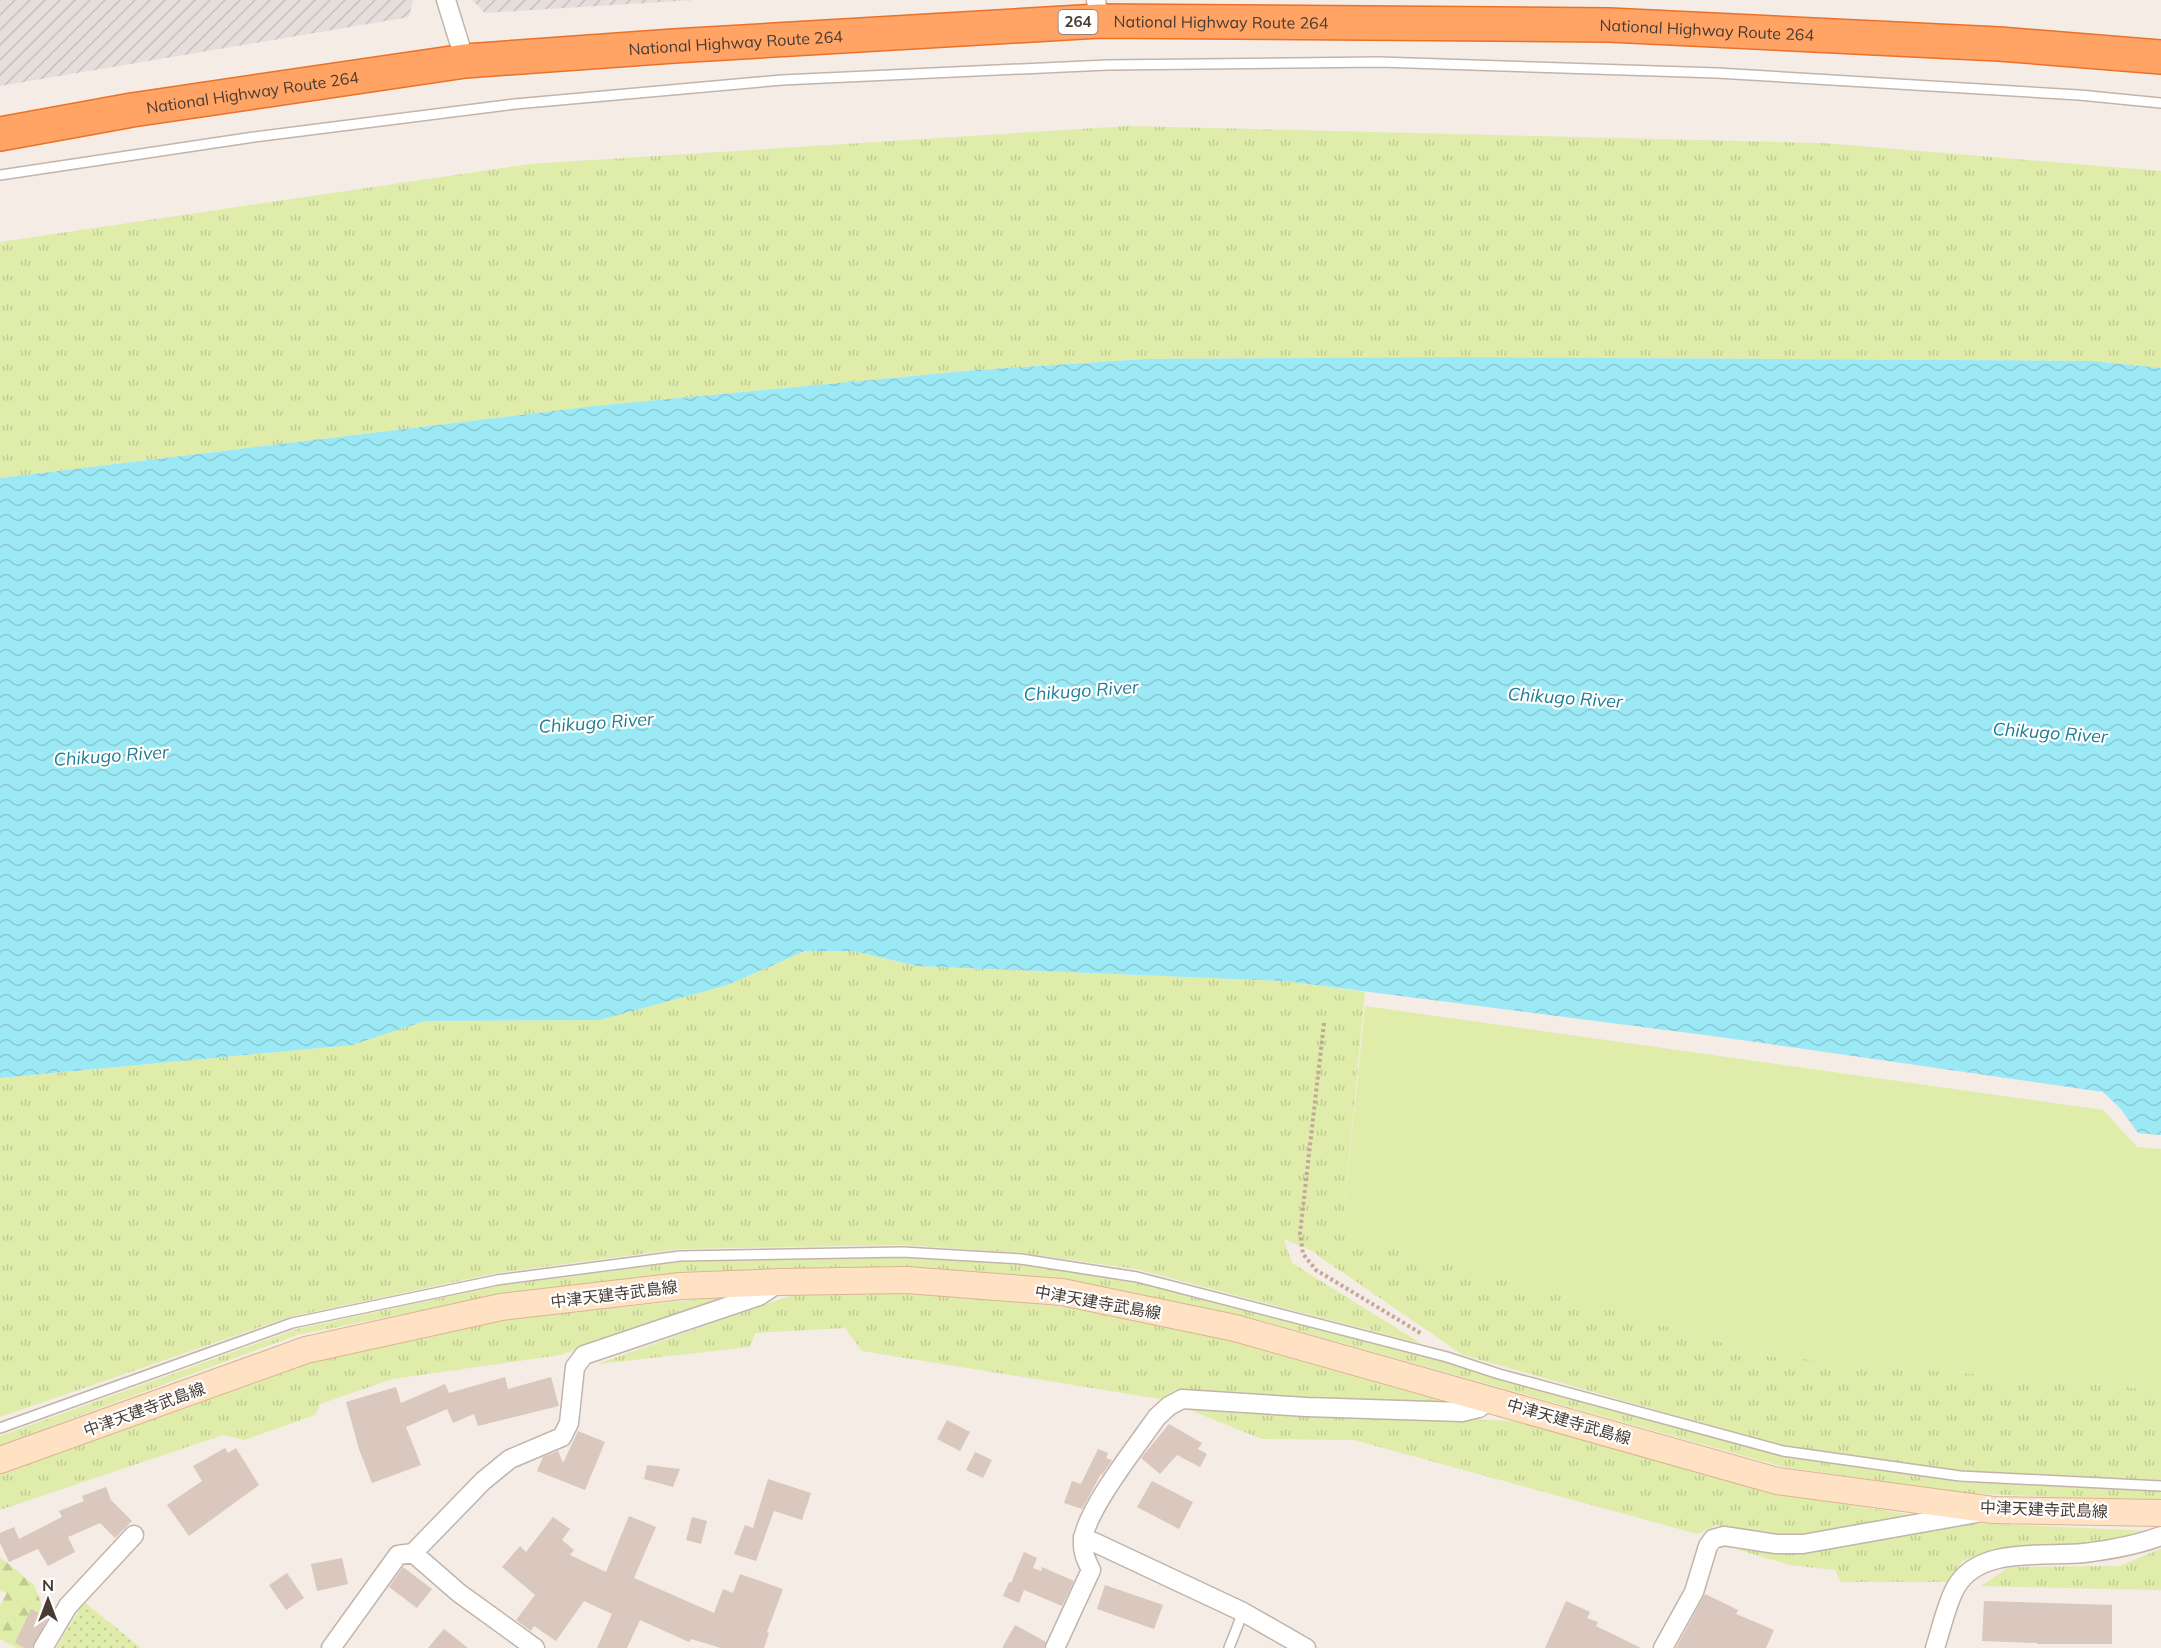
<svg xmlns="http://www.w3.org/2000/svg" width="2161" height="1648" viewBox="0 0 2161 1648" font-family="Mulish,'Noto Sans JP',sans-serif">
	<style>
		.industrial { fill: url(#industrial-furrows) }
		.grass { fill: url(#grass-tufts) }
		.forest { fill: url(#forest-firs) }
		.park { fill: url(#park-dots) }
		.pitch { fill: #dfecaa }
		.water { fill: url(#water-waves) }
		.building { fill: #dac7bd }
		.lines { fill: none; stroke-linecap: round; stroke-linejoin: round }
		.lane-casing { stroke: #c3b4aa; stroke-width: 12 }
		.street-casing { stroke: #c3b4aa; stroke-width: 21 }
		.secondary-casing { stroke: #dbb593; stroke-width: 28 }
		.highway-casing { stroke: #ea7129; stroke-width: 36 }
		.path { stroke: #c3a897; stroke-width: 4; stroke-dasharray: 3 3; stroke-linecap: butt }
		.lane { stroke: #fff; stroke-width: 9 }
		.street { stroke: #fff; stroke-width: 18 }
		.secondary { stroke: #ffe2c4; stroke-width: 26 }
		.highway { stroke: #ffa465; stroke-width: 33 }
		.labels { text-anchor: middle; stroke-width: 4.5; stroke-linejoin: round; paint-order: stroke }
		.shield { fill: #fff; stroke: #7e7671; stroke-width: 1.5 }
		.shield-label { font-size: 15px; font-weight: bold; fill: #473b34 }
		.street-label { font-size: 16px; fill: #473b34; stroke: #fff }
		.water-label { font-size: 18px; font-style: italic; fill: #1f7e91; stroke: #fff }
	</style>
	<defs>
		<pattern id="industrial-furrows" width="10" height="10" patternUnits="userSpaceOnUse" patternTransform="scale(1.5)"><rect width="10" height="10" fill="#e6deda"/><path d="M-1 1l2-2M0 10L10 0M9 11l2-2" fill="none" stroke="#c7bfbc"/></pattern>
		<pattern id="grass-tufts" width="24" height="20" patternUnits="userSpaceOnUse" patternTransform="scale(1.5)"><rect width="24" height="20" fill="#dfecaa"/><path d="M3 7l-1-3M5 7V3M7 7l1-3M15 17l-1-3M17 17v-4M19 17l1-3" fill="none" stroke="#c1cb93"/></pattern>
		<pattern id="forest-firs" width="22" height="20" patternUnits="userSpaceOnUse" patternTransform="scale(1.5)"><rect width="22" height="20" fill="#dfecaa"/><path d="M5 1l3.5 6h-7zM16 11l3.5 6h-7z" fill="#c1cb93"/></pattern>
		<pattern id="park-dots" width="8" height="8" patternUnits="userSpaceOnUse" patternTransform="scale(1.5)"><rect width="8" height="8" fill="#dfecaa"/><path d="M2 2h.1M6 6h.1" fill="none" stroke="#c1cb93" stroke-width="1.8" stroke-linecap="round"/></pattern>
		<pattern id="water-waves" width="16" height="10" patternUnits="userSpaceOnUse" patternTransform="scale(1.5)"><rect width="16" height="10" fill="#9ce9f6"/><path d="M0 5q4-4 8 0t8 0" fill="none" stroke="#88c9d4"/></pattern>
	</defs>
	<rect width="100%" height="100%" fill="#f4ece5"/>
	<path class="industrial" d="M0,0H413L409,17L0,86Z
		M472,0H694L485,13Z"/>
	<path class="grass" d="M1128,126L1822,143L2161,171V368L2094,361L1463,357L1145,359L976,370L594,406L0,478V242L530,164Z
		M805,951H853L917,966L1284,981L1365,992L1342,1232L1769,1356L2161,1390V1481H2117L1958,1472L1783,1446L1463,1355L1310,1250L1284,1239L1292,1263L1422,1344L1136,1269L1023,1253L903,1245L679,1249L497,1273L289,1317L0,1417V1078L352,1045L425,1021L600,1020L728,985Z
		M907,1257L1024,1265L1139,1282L1449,1363L1783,1455L1961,1482L2161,1491V1502L1964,1493L1784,1467L1259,1320L1085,1285L908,1269H781L668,1276L495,1296L297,1335L0,1445V1436L297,1329L497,1286L682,1262Z
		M923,1292L1075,1308L1246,1341L1459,1406L1176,1389L1160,1399L862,1351L845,1328L755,1333L750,1347L597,1364L795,1294Z
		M741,1295L560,1355L392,1379L320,1404L315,1415L244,1440L223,1435L0,1510V1471L320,1359L505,1319Z
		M1187,1409L1513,1421L1781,1494L1920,1516L1798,1539L1716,1525L1698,1534L1354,1440L1262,1439Z
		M1971,1523L2152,1531L2076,1548L1995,1549L1962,1561L1948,1582H1841L1835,1570L1790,1565L1735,1549L1800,1553Z
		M2161,1549V1590L1981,1586L2009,1567L2119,1566Z"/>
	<path class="forest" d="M0,1557L34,1585L43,1608L25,1648H17L0,1639V1606L7,1593L0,1590Z"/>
	<path class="park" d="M84,1602L141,1648H56Z"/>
	<path class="pitch" d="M1365,1006L2103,1110L2137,1147L2161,1149V1390L1769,1356L1342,1232Z"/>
	<path class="water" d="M1463,357L2094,361L2161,368V1135L2138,1133L2120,1108L2103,1092L1720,1037L1284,981L917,966L853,951H805L728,985L600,1020L425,1021L352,1045L0,1078V478L594,406L976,370L1145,359Z"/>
	<path class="building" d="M505,1377L508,1389L551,1377L559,1406L478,1426L474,1414L453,1423L447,1409L406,1427L421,1465L372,1483L359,1449L346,1402L396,1387L401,1403L445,1384L449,1393Z
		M947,1420L970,1432L960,1451L937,1439Z
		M1169,1424L1202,1443L1198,1449L1207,1454L1200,1467L1177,1455L1160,1474L1141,1458Z
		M578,1431L605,1442L585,1490L537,1471L543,1457L558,1451L563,1463Z
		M225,1448L228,1453L236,1448L259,1485L189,1536L167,1505L202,1481L193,1466Z
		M1098,1449L1108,1453L1106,1458L1112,1460L1102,1475L1101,1474L1082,1509L1064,1503L1072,1481L1081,1484Z
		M975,1452L992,1460L983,1478L966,1470Z
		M647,1465L680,1469L673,1487L644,1479Z
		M768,1479L811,1493L802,1520L774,1511L756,1561L734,1554L745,1525L753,1528Z
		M1152,1481L1193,1502L1179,1529L1137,1507Z
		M106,1487L111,1500L132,1521L115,1538L100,1523L68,1537L75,1552L48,1566L38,1549L9,1562L0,1543V1533L14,1527L19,1539L62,1517L59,1511L84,1501L82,1496Z
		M629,1516L656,1527L634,1578L714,1613L723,1589L733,1593L740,1574L783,1589L767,1632L769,1633L764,1648H721L691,1639L689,1642L640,1620L627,1648H597L612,1614L584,1601L556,1641L534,1626L531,1631L516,1620L535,1595L502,1567L520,1546L526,1552L553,1517L570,1529L562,1540L574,1550L570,1555L606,1572Z
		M692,1517L707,1521L701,1544L686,1540Z
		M1024,1552L1037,1558L1033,1568L1041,1571L1042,1567L1074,1581L1062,1606L1024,1590L1019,1603L1003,1596L1009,1582L1011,1583Z
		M342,1558L348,1584L317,1591L311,1564Z
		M403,1567L432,1589L417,1608L389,1587Z
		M287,1573L304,1598L286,1610L269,1585Z
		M1105,1585L1163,1605L1154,1629L1097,1609Z
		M1705,1594L1738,1610L1736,1614L1774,1630L1766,1648H1676Z
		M1566,1601L1590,1612L1587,1618L1598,1622L1596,1626L1641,1648H1545Z
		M1984,1601L2112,1605V1644H2037V1643L1982,1641Z
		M31,1609L48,1618L32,1648H25L15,1643Z
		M1015,1625L1046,1642L1044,1648H1002Z
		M444,1629L468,1648H428Z"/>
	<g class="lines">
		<g class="lane-casing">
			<path id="lane" d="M0,175L254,137L515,104L782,80L1107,65L1379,62L1717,73L2079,95L2161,103
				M0,1428L292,1323L497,1280L680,1256L903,1252L1021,1259L1137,1277L1447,1357L1499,1374L1783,1451L1960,1476L2161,1486
				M1229,1648L1243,1612"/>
		</g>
		<g class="street-casing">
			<path id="street" d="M446,0L465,61
				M1096,0L1099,21
				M1083,1537L1243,1612L1306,1648
				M413,1553L459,1593L535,1648
				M43,1648L68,1606L134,1535
				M331,1648L398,1555L413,1553L483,1481L510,1459L562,1437L569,1423L575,1367L584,1355L759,1296L780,1282
				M1055,1648L1091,1570C1086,1560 1082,1551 1083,1540C1086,1510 1138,1444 1157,1417L1169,1406L1182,1399L1306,1407L1462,1412L1479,1408L1491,1398
				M1663,1648L1694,1592L1708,1546L1713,1539L1724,1536L1776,1544H1803L1977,1513
				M1935,1648C1941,1630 1947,1602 1956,1587C1979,1546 2045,1557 2084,1553C2109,1550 2137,1545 2161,1536"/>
		</g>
		<g class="secondary-casing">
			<path id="secondary" d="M0,1460L306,1350L501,1307L681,1286L780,1282L907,1280L1062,1292L1235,1328L1777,1481L1993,1510L2161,1513"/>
		</g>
		<g class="highway-casing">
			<g id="highway">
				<path id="s1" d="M0,134L132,110L465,61L674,46L1099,21L1609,25L1999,44L2161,57"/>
			</g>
		</g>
		<path class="path" d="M1324,1023L1300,1233L1303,1254L1316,1270L1422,1334"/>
		<use href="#lane" class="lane"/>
		<use href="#street" class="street"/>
		<use href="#secondary" class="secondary"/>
		<use href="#highway" class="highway"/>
	</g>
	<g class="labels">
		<rect class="shield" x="1058.5" y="10" width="39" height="24" rx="4.5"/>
		<g class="shield-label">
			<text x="1078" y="27">264</text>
		</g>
		<g class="street-label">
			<text dy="6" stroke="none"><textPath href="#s1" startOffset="1228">National Highway Route 264</textPath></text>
			<text dy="6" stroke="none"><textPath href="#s1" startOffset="1714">National Highway Route 264</textPath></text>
			<text dy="6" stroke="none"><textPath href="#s1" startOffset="742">National Highway Route 264</textPath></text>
			<text dy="6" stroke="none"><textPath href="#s1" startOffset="256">National Highway Route 264</textPath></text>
			<text transform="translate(614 1294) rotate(-7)" y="6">中津天建寺武島線</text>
			<text transform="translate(1098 1302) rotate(10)" y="6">中津天建寺武島線</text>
			<text transform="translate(144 1409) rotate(-20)" y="6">中津天建寺武島線</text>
			<text transform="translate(1569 1421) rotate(16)" y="6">中津天建寺武島線</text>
			<text transform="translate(2044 1509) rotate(2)" y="6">中津天建寺武島線</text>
		</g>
		<g class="water-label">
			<text transform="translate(1081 691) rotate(-4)" y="6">Chikugo River</text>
			<text transform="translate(1565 698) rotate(4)" y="6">Chikugo River</text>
			<text transform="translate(596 723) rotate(-4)" y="6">Chikugo River</text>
			<text transform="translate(2050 733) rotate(4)" y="6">Chikugo River</text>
			<text transform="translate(111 756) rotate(-4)" y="6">Chikugo River</text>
		</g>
	</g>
	<g transform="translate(48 1600)" stroke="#ffffff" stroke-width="4.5" paint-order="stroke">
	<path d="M0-4.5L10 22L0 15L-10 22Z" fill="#473b34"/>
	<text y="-9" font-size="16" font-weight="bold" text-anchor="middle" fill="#473b34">N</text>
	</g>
</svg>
